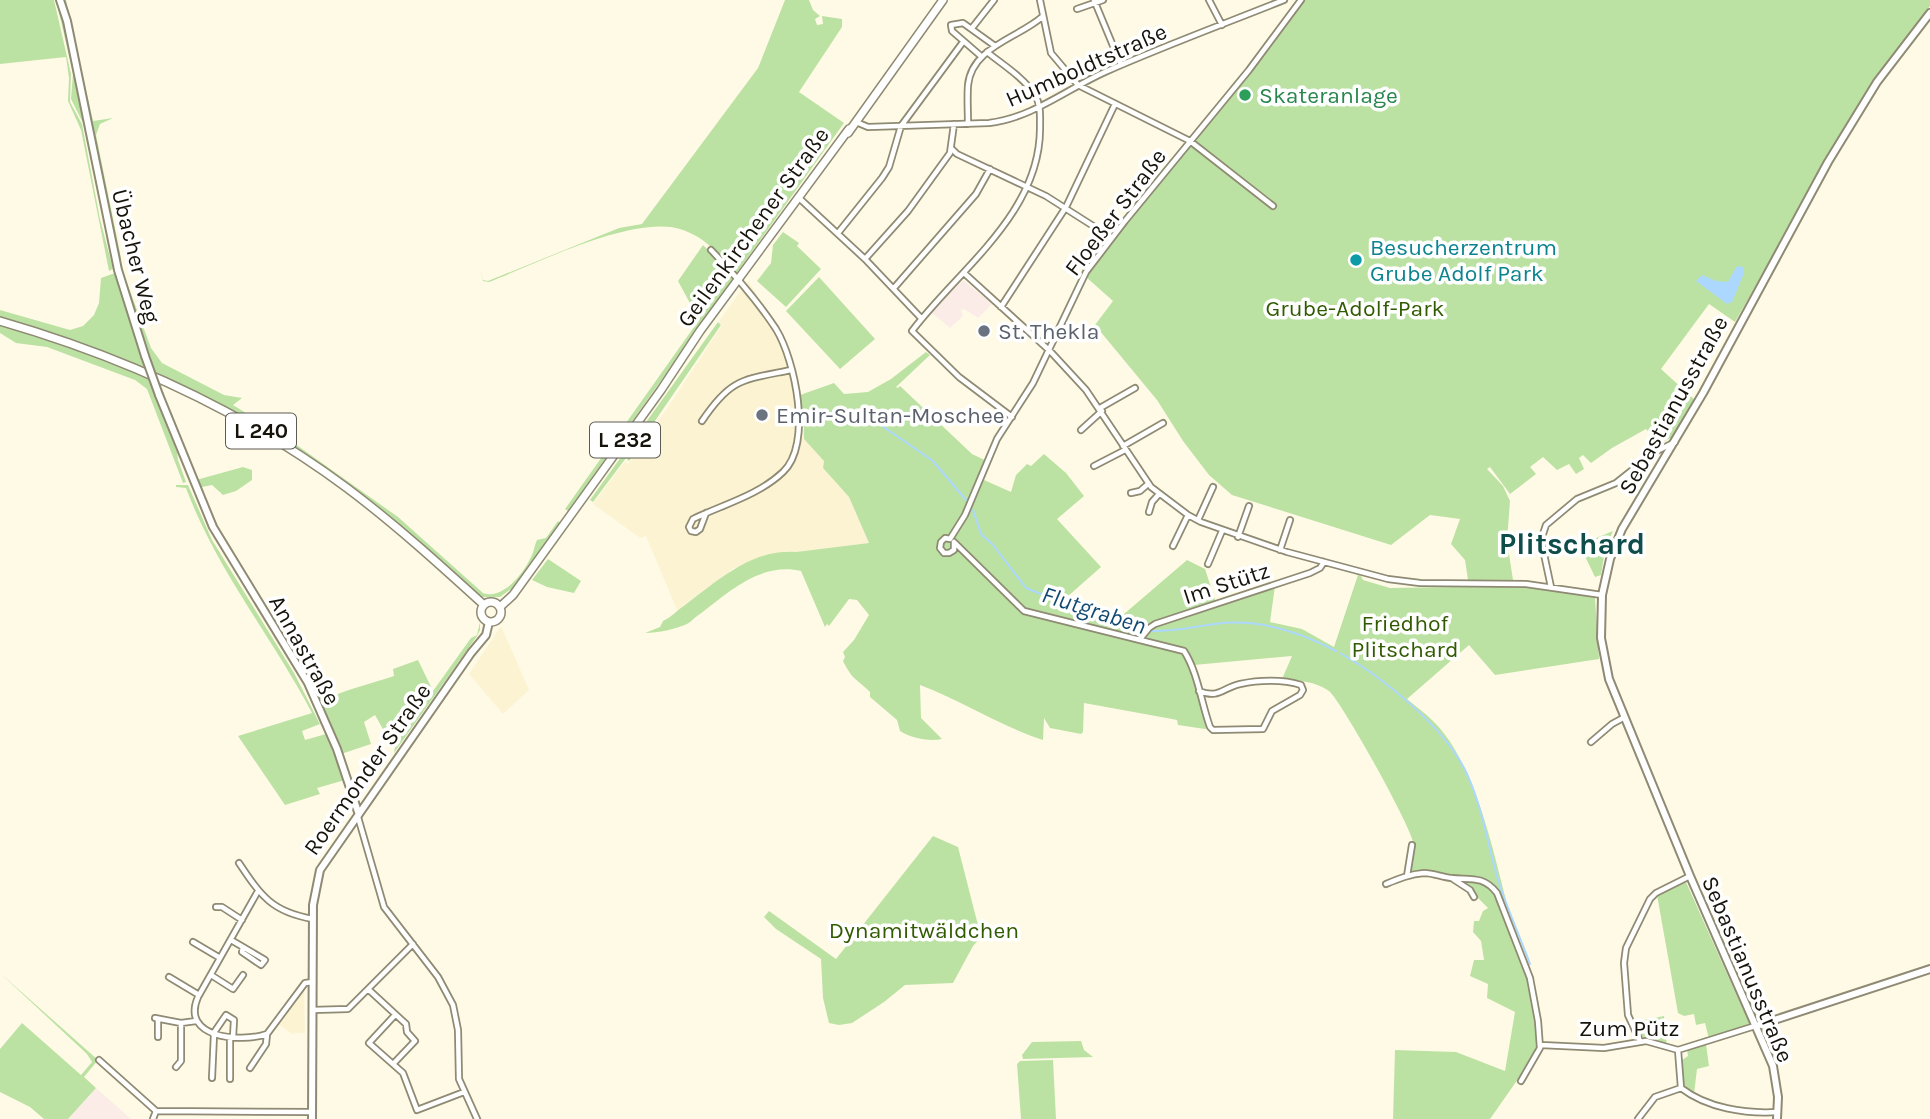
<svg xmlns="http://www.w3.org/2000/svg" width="1930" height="1119" viewBox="0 0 1930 1119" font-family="Karla,sans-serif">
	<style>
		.built { fill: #fcf3d3 }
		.education { fill: #fbece8 }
		.green { fill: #bce2a3 }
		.water { fill: #acd8ff }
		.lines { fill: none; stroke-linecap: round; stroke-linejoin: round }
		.stream { stroke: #acd8ff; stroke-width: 2 }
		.street-casing { stroke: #8f8a73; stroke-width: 8 }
		.secondary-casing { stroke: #8f8a73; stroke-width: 10 }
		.primary-casing { stroke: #8f8a73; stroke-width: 10 }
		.street { stroke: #fff; stroke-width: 4.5 }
		.secondary { stroke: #fff; stroke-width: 6 }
		.primary { stroke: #fff; stroke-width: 7 }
		.secondary-bridge-casing { stroke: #8f8a73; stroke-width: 10; stroke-linecap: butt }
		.secondary-bridge { stroke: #fff; stroke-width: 6 }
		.leisure-dot { fill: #2e9e5b; stroke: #fff; stroke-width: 2.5 }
		.culture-dot { fill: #0f9aa8; stroke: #fff; stroke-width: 2.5 }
		.worship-dot { fill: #6b7280; stroke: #fff; stroke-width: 2.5 }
		.labels { text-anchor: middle; stroke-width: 7; stroke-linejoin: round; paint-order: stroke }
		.shield { fill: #fff; stroke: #5c5a54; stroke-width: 2 }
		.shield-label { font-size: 21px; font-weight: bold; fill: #16130b }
		.street-label { font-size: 23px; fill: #16130b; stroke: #fff }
		.leisure-label { font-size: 23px; fill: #27864d; stroke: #fff; text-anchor: start }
		.culture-label { font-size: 23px; fill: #0d838f; stroke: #fff; text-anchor: start }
		.park-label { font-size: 23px; fill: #315b00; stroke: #fff }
		.worship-label { font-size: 23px; fill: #5b616d; stroke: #fff; text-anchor: start }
		.water-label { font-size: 24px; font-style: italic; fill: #114973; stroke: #fff }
		.district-label { font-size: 30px; font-weight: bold; fill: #0e4d4a; stroke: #fff }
	</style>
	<rect width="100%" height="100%" fill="#fffae6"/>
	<path class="built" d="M748,281L786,341L805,425L824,460L823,468L849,497L869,543L796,552L785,551L734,568L677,610L646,536L640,538L593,504L625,461L628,464L672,401L722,325L719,321Z
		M501,626L529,690L503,714L469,674Z
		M304,988L305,1033H294V1035L279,1025Z"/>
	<path class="education" d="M963,280L992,304L978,318L964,309L961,310L963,316L950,328L931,312Z
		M96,1088L131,1119H68Z"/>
	<path class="green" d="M0,0H54L71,74L70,102L82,124L100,219L113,269L109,271L81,130L68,101L69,78L66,57L0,64Z
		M56,0H58L63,19L114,267L83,123L71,99L73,73Z
		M63,0H66L93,121L113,118L100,124L96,135L120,253L121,259L119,261Z
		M785,0H809L813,10L820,16L815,19L817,25L823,24L822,16L842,19V27L799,92L844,123L736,274C721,256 706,238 683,230C636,213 536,264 489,282L483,281L480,267L483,280L488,281L619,228L642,224L758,68Z
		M1304,0H1930V6L1848,125L1853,130L1831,154L1735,322L1709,304L1661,369L1694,399L1673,437L1660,443L1646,429L1612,448L1591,463L1583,455L1579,458L1584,469L1576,474L1569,464L1557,470L1543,457L1530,467L1536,474L1510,494L1490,467L1487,469L1503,486L1510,501L1507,541L1513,580H1468L1465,560L1451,544L1460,519L1430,515L1391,545L1232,495L1209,475L1183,441L1157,400L1095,325L1113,301L1086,277L1088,272L1254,67Z
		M783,232L799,243L797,246L821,269L786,307L757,281L771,263L773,245Z
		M703,245L735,277L568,511L565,509L699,320L678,281Z
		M123,272L151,348L162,363L224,395L242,398L233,405L291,441L398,517L483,593C503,600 523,574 531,557C534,552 534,546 537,540L546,538L558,521L560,523L514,587L500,597H481L439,559L307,457L239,414L154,371L139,333Z
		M115,273L144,368L140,366L141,372L147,375L177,452L178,460L186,482L183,483L147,389L135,380L47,347L16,343L0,333V310L70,330L83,326L94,315L99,303L101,278Z
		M819,277L875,339L840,369L786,311Z
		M718,322L721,325L648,431L649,433L629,461L626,458L593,502L590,500Z
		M926,352L930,355L896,387L898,388L900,386L972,454L991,463L984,480L1011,492L1016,475L1027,464L1031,466L1044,454L1066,473L1084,496L1057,519L1101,567L1067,597L1124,614L1187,560L1205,569L1217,606L1275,586L1270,622L1302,629L1334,647L1358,575L1361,576L1363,580L1390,588L1517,586L1548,589L1595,598L1599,659L1495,675L1469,645L1407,699C1415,706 1425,713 1432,720C1474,760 1492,846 1506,900L1501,902L1532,981L1539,1045L1521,1079H1518L1490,1119H1393L1395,1050L1456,1052L1505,1071L1515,1012L1487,998L1488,984L1470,976L1474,960H1484L1481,941L1473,932L1474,921H1479L1483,911L1488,908L1467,887L1439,878L1437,873L1428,871L1407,874C1410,864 1415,853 1413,842C1410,825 1342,702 1329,691C1315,681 1299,681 1282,679L1292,656L1194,665L1193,662L1188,663L1208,728L1205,729L1178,725L1177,720L1172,719L1084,703L1083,732L1081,734L1050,728L1044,718L1043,740C1000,726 962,701 920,685L921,718L942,739C929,742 911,738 900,731L897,720L870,697V692C856,678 853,681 843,661L845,657L843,652L854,640L869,615L857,600L849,599L829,626L827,624L825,627L801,571C760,562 729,592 700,614C696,616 691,622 687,624C676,629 658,633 645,633L660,627L663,621C672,617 677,610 685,605C717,581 753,548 796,552L869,543L849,497L823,468L824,461L804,439V423L800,395L834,383L844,394L868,392L891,379Z
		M243,467L252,470V480L236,491L223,495L212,485L202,487L205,499L225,540L219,536L200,488L202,487L196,480Z
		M176,485H188L212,540L294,673L320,724L302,731L305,740L326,734L345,780L317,788L320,794L285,805L238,736L312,713C272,637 216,569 186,488L176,487Z
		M1613,531L1605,550L1601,575L1595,577L1581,548L1574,549L1572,540L1586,534L1589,541Z
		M548,559L581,581L574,593L547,587L532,580Z
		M480,622V630L477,636L394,753L396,740L384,731L375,715L364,722L371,744L341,754L302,666L307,670L322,700C346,690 369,684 394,676L393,669L418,660L433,691L471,638L477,635Z
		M933,836L958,847L981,937L973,946L953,983L905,985L884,1002L852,1023L839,1025L829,1023L823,998L821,959L776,929L764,917L769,911L836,959Z
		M1686,882L1749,1023L1750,1026L1709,1039L1705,1023L1696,1025L1694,1014L1684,1016L1678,1013L1657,895Z
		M0,973L98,1060L84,1077L96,1088L68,1119H44L30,1107L0,1092V1049L22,1023L81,1075L92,1062L87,1054Z
		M1664,1016L1667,1047C1652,1042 1638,1039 1634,1022Z
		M1081,1041L1084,1050L1093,1057L1023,1059L1022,1055L1032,1042Z
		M1706,1044L1709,1066L1697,1069L1694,1094L1684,1085L1682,1060L1688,1056L1687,1049Z
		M1053,1060L1056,1119H1021L1017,1064L1020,1061Z"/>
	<path class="water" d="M1737,266L1743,267L1744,273L1732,302L1727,304L1696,281L1702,275L1716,281L1728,282Z"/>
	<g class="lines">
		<path class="stream" d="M864,409L885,428L933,461L966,500
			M973,510L981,534L993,545L1026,588L1071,606L1088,609L1110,618L1123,620L1144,630
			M1149,631C1172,632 1192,627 1215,624C1258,618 1298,631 1336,651
			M1340,653C1384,678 1446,728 1467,774C1483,809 1488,847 1499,883C1508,910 1520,937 1530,964"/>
		<g class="street-casing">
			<path id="street" d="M1040,0L1051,53L1078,85L1190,141L1273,206
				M1094,0L1121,65
				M1209,0L1222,25
				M1077,9L1103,0
				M972,28L994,0
				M987,52C1003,65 1023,77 1035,95C1041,105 1040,116 1040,127C1041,213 959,269 912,331L959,377L1012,417
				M982,57L952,31L951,25L963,23L995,46
				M856,122L868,127L989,123C1032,118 1067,89 1105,72C1164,46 1224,24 1284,0
				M968,124C968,111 967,98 968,85C972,47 1018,38 1042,17
				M952,149L957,154L1046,196L1112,238
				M799,198L865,259L921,318
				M838,233L882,178L889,167L901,126L963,42
				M865,259L908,211L950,153L954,124
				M964,273L1050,351L1086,390L1151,487L1188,515L1201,522L1287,552L1388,579L1420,583L1526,584L1602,595
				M894,288L976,194L990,169
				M1001,307L1066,207L1115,104
				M1100,408L1135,388
				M702,421C731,378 742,380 791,370
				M1081,430L1102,411
				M1123,446L1163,423
				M1094,466L1125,450
				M1131,493L1140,491L1148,484
				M1149,512L1152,502L1159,494
				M706,513L700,529L696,532L691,531L689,527L693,519C722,505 759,495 783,472C813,444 795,360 776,329C757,300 735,275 711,250
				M1198,520L1213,487
				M1238,537L1249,506
				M954,542L1024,611L1184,651C1198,673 1201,702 1210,727L1213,730L1263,729L1272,711L1300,695L1303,690L1301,685C1283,679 1258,680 1240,684C1222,688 1219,699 1199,691
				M954,543V550L949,553H944L940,548L941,542L945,538L950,539L965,515L997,439L1033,383L1086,272L1125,221L1249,70L1301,0
				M1173,546L1188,515
				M1280,550L1290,520
				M1208,564L1222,531
				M1551,587L1541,540L1546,525L1577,499L1616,483L1655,452L1675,442
				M1140,639L1149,628L1155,624L1310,573L1320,568L1324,562
				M1591,742L1612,724L1623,718
				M358,817L384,907L438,977L453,1005L458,1030L459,1079L477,1119
				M239,863C261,896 272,912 313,919
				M1407,876L1412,845
				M1453,879L1470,890L1474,897
				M1386,884C1398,879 1410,874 1424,873C1433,873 1442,877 1451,878C1470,880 1483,875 1497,893L1530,978L1538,1021L1540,1048L1521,1081
				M258,891L198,997C180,1038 240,1043 267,1034L305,983L313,982
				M216,907H222L242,920
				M231,940L243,947L242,952L261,965L265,960L243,947
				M193,942L220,958
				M211,975L233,989L243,975
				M169,977L199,995
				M368,989L406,1024L407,1032L415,1041L394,1063
				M312,1010L348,1009L413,944
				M395,1015L369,1043L403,1073L417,1110L464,1092
				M155,1018L181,1023L196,1021
				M213,1034L226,1015L234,1020L233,1037
				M158,1037V1019
				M1640,1041L1628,1015L1624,963L1626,948L1650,899L1656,893L1690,876
				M1541,1045L1604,1048L1646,1041L1678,1050L1755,1026
				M1678,1050L1681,1088
				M99,1060L156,1111L312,1112
				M176,1067L181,1061V1023
				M250,1068L266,1044L267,1034
				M212,1078L214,1034
				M230,1079V1037
				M1681,1088C1707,1108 1745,1114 1778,1112
				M153,1119L156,1111
				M1638,1119L1655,1097L1681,1088"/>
		</g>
		<g class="secondary-casing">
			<path id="secondary" d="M60,0L67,21L118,270L145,356
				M159,395L213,527L308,683L337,749L358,812
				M1756,1026L1930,969
				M312,1119L313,905L320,870L471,653L486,635L489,622
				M1777,1119L1778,1097L1773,1066L1690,876L1609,679L1601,638L1602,595L1610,559L1622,529L1703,393L1828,162L1877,82L1930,13"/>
		</g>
		<g class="primary-casing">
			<path id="primary" d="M848,133L943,0
				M0,321C125,357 242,410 347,488C395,524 439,564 484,605
				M481 612a10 10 0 1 1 20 0a10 10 0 1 1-20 0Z
				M500,607L513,595L661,390L700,331L849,129"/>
		</g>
		<use href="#street" class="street"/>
		<use href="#secondary" class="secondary"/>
		<use href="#primary" class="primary"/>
		<g class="secondary-bridge-casing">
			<path id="secondary-bridge" d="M145,356L159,395"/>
		</g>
		<use href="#secondary-bridge" class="secondary-bridge"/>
	</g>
	<circle class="leisure-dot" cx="1245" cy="95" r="7"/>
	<circle class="culture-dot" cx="1356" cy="260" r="7"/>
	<g class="worship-dot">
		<circle cx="984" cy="331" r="7"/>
		<circle cx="762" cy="415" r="7"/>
	</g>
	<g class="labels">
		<g class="shield">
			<rect x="226" y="413.5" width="70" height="35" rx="5"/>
			<rect x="590" y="422.5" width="70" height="35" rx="5"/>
		</g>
		<g class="shield-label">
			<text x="261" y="438">L 240</text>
			<text x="625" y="447">L 232</text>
		</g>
		<g class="street-label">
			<text transform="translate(1086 65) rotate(-24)" y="8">Humboldtstraße</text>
			<text transform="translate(1115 212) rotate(-53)" y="8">Floeßer Straße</text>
			<text transform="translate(753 227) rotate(-54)" y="8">Geilenkirchener Straße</text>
			<text transform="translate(136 256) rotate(76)" y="8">Übacher Weg</text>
			<text transform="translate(1673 405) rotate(-61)" y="8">Sebastianusstraße</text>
			<text transform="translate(1226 583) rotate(-18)" y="8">Im Stütz</text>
			<text transform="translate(305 650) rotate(61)" y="8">Annastraße</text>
			<text transform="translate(367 769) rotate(-55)" y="8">Roermonder Straße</text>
			<text transform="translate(1748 969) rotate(67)" y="8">Sebastianusstraße</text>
			<text x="1629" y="1036">Zum Pütz</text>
		</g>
		<g class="leisure-label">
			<text x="1259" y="103">Skateranlage</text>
		</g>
		<g class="culture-label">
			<text x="1370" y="255">Besucherzentrum<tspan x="1370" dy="26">Grube Adolf Park</tspan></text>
		</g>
		<g class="park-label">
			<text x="1355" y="316">Grube-Adolf-Park</text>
			<text x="1405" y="631">Friedhof<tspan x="1405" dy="26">Plitschard</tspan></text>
			<text x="924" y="938">Dynamitwäldchen</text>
		</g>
		<g class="worship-label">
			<text x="998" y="339">St. Thekla</text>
			<text x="776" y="423">Emir-Sultan-Moschee</text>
		</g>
		<g class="water-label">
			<text transform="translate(1094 610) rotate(18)" y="8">Flutgraben</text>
		</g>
		<g class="district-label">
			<text x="1572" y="554">Plitschard</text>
		</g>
	</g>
</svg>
